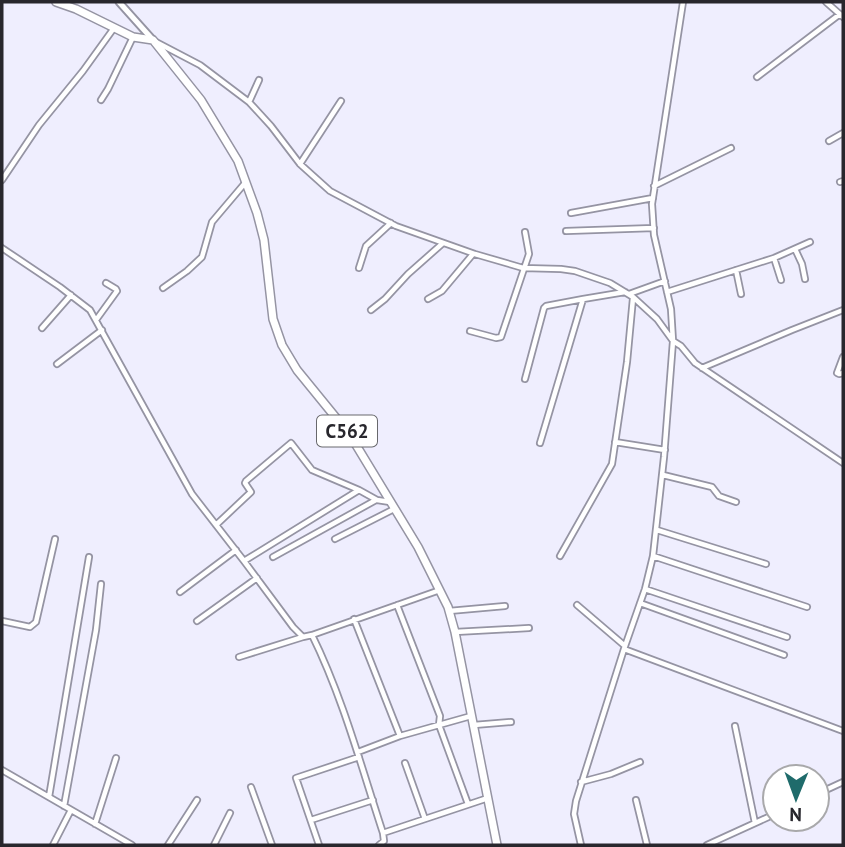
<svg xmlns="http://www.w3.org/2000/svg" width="845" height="847" viewBox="0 0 845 847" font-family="'PT Sans',sans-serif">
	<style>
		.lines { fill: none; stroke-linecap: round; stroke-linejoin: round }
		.minor-casing { stroke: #9594a3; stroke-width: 8 }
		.tertiary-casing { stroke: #9594a3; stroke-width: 9 }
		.primary-casing { stroke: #9594a3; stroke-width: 10 }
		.minor { stroke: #fff; stroke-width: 4.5 }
		.tertiary { stroke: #fff; stroke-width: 5 }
		.primary { stroke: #fff; stroke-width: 7 }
		.labels { text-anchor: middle; stroke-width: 5; stroke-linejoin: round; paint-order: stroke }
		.shield { fill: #fff; stroke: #68686c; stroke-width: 2 }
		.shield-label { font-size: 19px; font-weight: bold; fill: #28272d }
	</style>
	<rect width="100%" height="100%" fill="#efeefe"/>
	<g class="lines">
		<g class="minor-casing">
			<path id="minor" d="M826,2L843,17
				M156,42L200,65L249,102L271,126L300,164L330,191L396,226L475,254L523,268L561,269L575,271L610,283L633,297L657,319L673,341L681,346L695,363L843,463
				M757,77L840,14
				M101,100L108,89L133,37
				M249,102L259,80
				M829,141L843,133
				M300,164L341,101
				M2,180L39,125L83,71L114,28
				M840,182L843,181
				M654,186L731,148
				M571,213L653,198
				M566,231L654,228
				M2,248L60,287L90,310L192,494L244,561L293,627L303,637L312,635
				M795,249L802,264L805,279
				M774,258L781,280
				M359,268L366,246L391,223
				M736,270L741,294
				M163,288L187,271L202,257L212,222L245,183
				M667,292L774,258L810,242
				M629,294L665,281
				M428,299L442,291L473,254
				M371,310L385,299L408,274L443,243
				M96,320L117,291L116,289L106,283
				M42,328L71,295
				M470,331L496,338L501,337L529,254L525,232
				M843,357L837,373L839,374L843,373
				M57,364L102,330
				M702,368L792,330L843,310
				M525,379L544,308L546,306L583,299
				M615,442L665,450
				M540,443L583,299L625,292
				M663,475L712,487L719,496L736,502
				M216,525L251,492L245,483L246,481L291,443L312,470L359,490
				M657,530L766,564
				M335,539L394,509
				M560,556L612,464L627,362L633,298
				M653,556L807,607
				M273,557L376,500
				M244,561L359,490L377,500L390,502
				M645,589L787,637
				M180,592L236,550
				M640,603L784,655
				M397,605L440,716L439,725L468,804
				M577,605L625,646
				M449,611L505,606
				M354,619L400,736
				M2,621L30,627L36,622L55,539
				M197,621L257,578
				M455,632L529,628
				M624,649L843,731
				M239,657L303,637
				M474,725L511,722
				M735,726L755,823
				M358,752L400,736L471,716
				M405,763L425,819
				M2,770L132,845
				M581,782L611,774L640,762
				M251,787L272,845
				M817,794L843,782
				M49,797L89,557
				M636,800L647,845
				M64,806L96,630L101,584
				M311,820L373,800
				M95,824L116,758
				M383,833L488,798
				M53,845L71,810
				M168,845L197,800
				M214,845L230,813
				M319,845L296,778L359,757
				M379,845L384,841L383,833C361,766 343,698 312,635L440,590
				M581,845L574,814L576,801L624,649L645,589L653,556L664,457L673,341L671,309L654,235L652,204L683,2
				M707,845L775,814"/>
		</g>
		<g class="tertiary-casing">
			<path id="tertiary" d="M119,2L153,40"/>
		</g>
		<g class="primary-casing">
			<path id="primary" d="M56,2L76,9L133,37L153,40L201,100L238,161L257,213L264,240L273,319L282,345L297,370L350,435L418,547L448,607L455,632L497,845"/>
		</g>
		<use href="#minor" class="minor"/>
		<use href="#tertiary" class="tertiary"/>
		<use href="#primary" class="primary"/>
	</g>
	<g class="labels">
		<rect class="shield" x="317" y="415.5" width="60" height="31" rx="5"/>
		<g class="shield-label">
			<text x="347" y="438">C562</text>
		</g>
	</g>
	<rect width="845" height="847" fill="none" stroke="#28272d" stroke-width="7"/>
	<g transform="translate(796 798) rotate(181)"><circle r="33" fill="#ffffff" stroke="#a9a9ab" stroke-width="2"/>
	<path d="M0-5L12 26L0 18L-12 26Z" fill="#1f6b6b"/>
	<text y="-10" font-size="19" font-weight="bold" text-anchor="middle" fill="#28272d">N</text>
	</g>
</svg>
